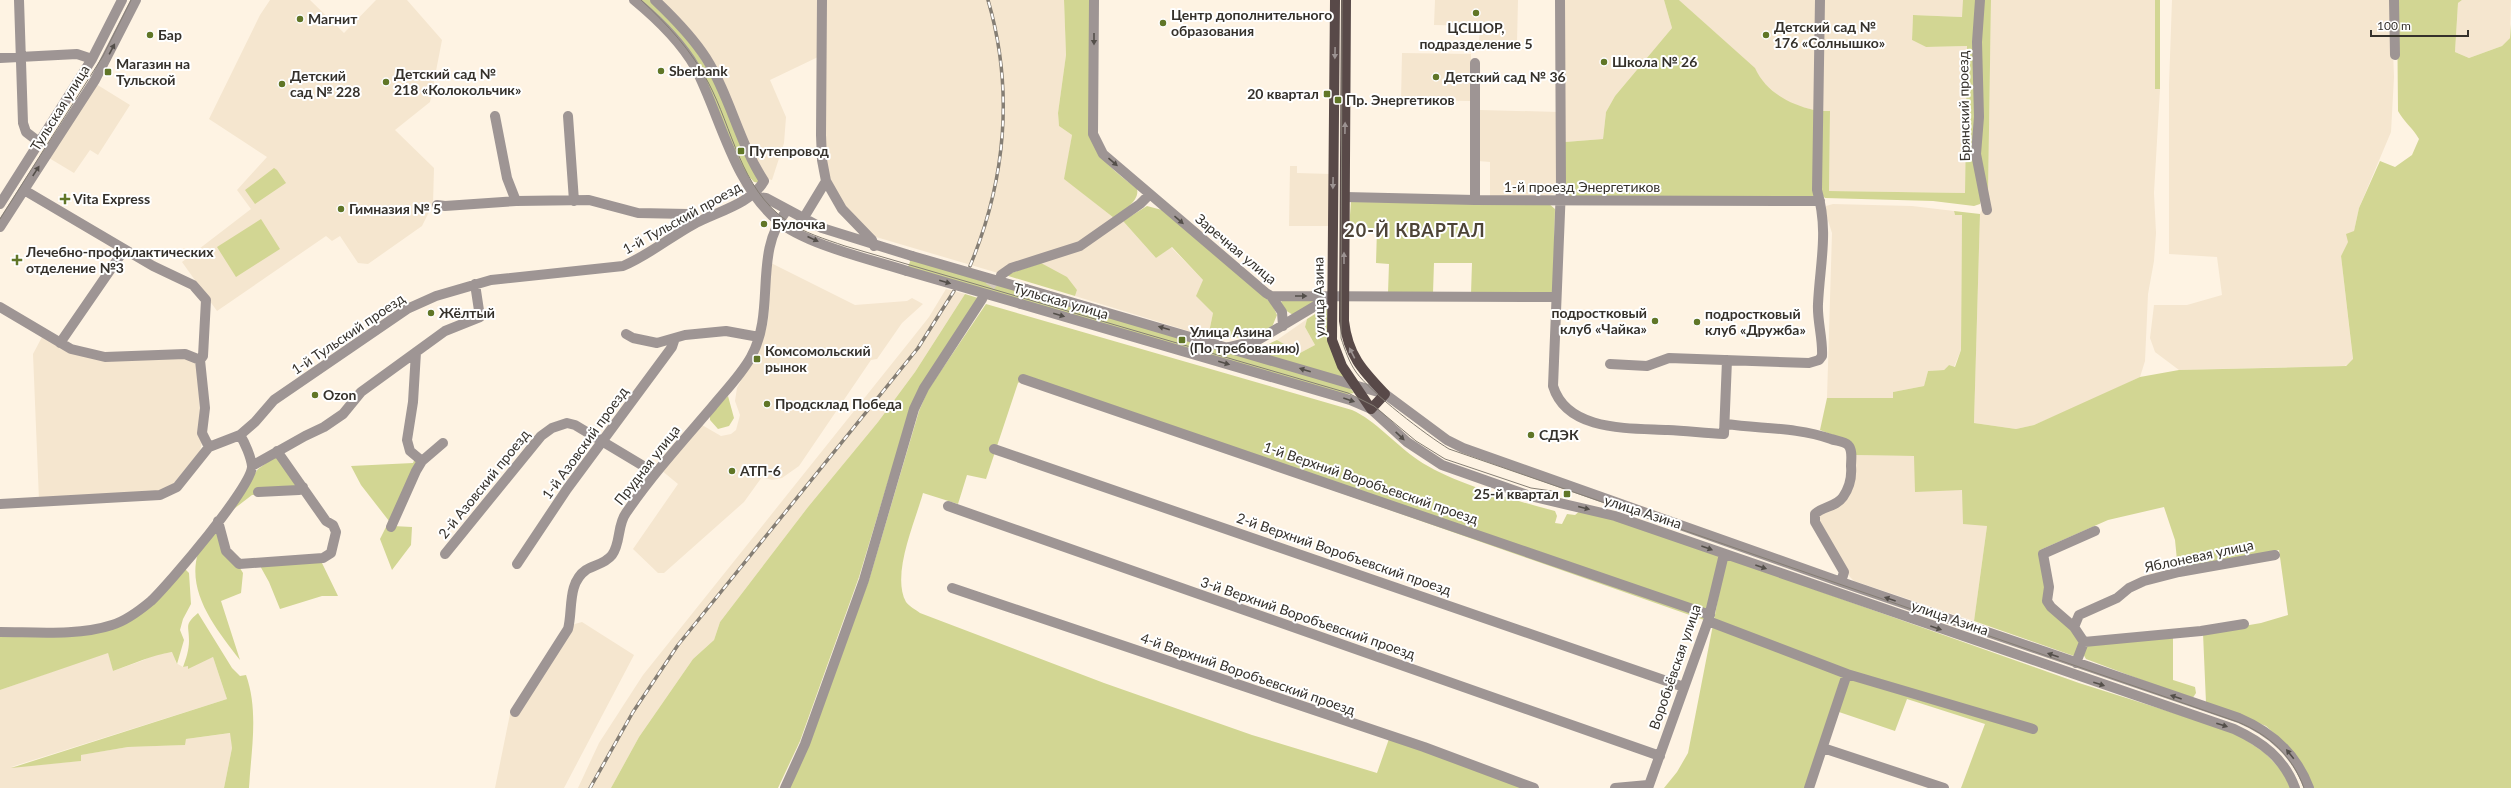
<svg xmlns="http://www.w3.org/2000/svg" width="2511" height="788" viewBox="0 0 2511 788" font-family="Lato,sans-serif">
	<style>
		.built { fill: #f5e6cf }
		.green { fill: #d2d693 }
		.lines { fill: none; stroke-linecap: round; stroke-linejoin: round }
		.minor-tunnel { stroke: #d6ccbe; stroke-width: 10; stroke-dasharray: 10 5; stroke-linecap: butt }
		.minor { stroke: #9e9594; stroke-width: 10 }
		.major { stroke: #584948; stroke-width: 10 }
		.tram { stroke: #857e74; stroke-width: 1 }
		.rail-casing { stroke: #857e74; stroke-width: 3.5 }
		.rail { stroke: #fff; stroke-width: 2; stroke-dasharray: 6; stroke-linecap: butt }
		.minor-bridge { stroke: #9e9594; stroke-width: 10 }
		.oneway { fill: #544f4a }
		.oneway2 { fill: #9b9291 }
		.poi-dot { fill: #607627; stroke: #fff; stroke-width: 1.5 }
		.labels { text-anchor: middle; stroke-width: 4; stroke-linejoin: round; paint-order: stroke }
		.poi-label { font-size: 14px; font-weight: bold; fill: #35312b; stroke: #fff; text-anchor: start }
		.street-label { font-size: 14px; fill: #35312b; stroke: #fff }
		.district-label { font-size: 18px; font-weight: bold; letter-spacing: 1px; fill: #4d4437; stroke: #fff }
	</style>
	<rect width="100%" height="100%" fill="#fef3e3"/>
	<path class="built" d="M270,0H310L344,33L376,0H407L442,40L430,102L395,130L434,168L433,204L422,226L368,264L358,263L340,236L332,241L326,236L217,311L182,262L251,209L237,190L267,157L209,119L260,15Z
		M661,0H820L818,57L770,80L786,117L784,143L772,180L765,178Z
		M826,0H1064L1066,55L1058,113L1059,126L1072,135L1065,179L1114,218L1077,243L998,273L876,237L845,209L829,179L824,160Z
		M1435,0H1518L1517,42L1479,41L1480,26L1434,25Z
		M1563,0H1664L1672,28L1615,96L1606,112L1603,139L1565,142Z
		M1679,0H1816L1814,110L1793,105L1777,95L1759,78L1754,68Z
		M1823,0H1963V17L1913,15L1912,40L1926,47L1967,46L1965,193L1829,191L1830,112L1821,111Z
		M1991,0H2155V89H2160L2154,193L2156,233L2154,261L2148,294L2145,361L2140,377L2083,404L2034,425L2016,429L1974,423L1980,214L1988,194Z
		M2172,0H2391L2394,77L2391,132L2359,208L2354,231L2341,256L2353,360L2345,366L2179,370L2155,352L2150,338L2154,305H2187L2222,295L2217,257L2169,254V85Z
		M2462,0H2511L2510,38L2502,46L2469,58L2455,52L2458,3Z
		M1402,53L1471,54V101L1401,100Z
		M96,84L130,105L98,155L90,150L74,173L49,158Z
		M1480,110L1559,112L1557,187L1555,193L1548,196H1490V162L1478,161Z
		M1290,166H1297V173L1331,174L1330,226H1289Z
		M1833,204L1912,206L1954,211L1955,215H1962L1961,350L1954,367L1949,365L1944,370L1928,371L1924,386L1893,392V398H1827L1832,233L1825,211L1826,206Z
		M1123,221L1156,258L1171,247L1203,280L1213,313L1208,337L1075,296L1077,290L1041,263Z
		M771,263L855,305L907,301L912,298L923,304L902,323L877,359L871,360L799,466L782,478L772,480L762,477L744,502L664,573H658L633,549L678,484L661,470L702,425L721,436L731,434L736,430L740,415L735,401L737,388L763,339L768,322Z
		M946,289L965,294L915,372L878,422L808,507L720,622L714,640L693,659L639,737L611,788H578L599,743L643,675L910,341L929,317Z
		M1307,319L1305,327L1315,345L1300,353L1277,340Z
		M42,337L68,352L187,356L197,364L202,442L200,451L174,483L158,492L39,500L33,354Z
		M1854,455L1914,456L1963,489L1987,526L1974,621L1854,581L1850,577L1817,522L1819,516L1843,501Z
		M582,622L634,655L564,788H495L510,714L564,627Z
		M108,652L113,671L144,660L153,655L173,652L176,663L183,667L213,657L227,699L11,767L81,761L80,755L128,747L184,745L186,739L231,733L232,748L224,788H0V690Z"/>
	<path class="green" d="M640,0H650L689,40L715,82L760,183L754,182L742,169L706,84Z
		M1064,0H1091L1090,134C1096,159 1118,173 1137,189C1140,201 1123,211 1114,218L1064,179L1072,135L1059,126L1058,113L1066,55Z
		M1664,0H1679L1755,68C1766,92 1789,104 1814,110V197H1571L1564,189L1565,142L1603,139L1606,112L1615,96L1672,28Z
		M1963,0H1991L1988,194L1982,196L1980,204L1974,206L1933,201L1825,198L1822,195L1821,111H1830L1829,191L1965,193L1967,46L1926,47L1912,40L1913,15L1962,17Z
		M2155,0H2160V89H2155Z
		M2397,0H2462L2458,3L2455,52L2469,58L2502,46L2510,38L2511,24V788H2313L2290,748L2266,726L2206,703L2203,633L2261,623L2288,615L2279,550L2178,570L2175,540L2164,507L2108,520L2040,550L2045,587L2044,600L2074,630L2080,643L2074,656L1974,621L1987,526L1963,524L1962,490L1915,492L1914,456L1854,455L1843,439L1820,430L1827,398H1893V392L1924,386L1928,371L1944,370L1949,365L1955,367L1961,350L1962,215H1955L1954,211L1980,214L1974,423L2016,429L2034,425L2140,377L2179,370L2346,366L2353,359L2341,256L2348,242L2346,234L2354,231L2359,208L2380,161L2395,167L2412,155L2419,139C2412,127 2404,122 2398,111Z
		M274,168L277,170L286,183L255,204L245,190Z
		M1351,202L1548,203L1555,209L1553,293L1471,294L1472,263H1434L1433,293H1388L1389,264L1376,263L1377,229L1349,228Z
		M1147,206L1162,210L1264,296L1272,304L1277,315L1272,327C1252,338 1230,340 1208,337L1213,313L1196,296L1203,280L1172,247L1156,258L1123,221Z
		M261,219L280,249L236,277L217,247Z
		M911,259L1350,388L1354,393L1344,395L908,267Z
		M1041,263L1067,277L1077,290L1075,296L1005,275Z
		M965,294L978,298L935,363L889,478L859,577L800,741L778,788H611L639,737L693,659L714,640L720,622L808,507L878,422L915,372Z
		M1318,299L1293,315L1285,310L1281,303L1282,300Z
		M986,304L1352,410C1375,420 1396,445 1418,460C1450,482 1516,501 1555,511L1557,516L1555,523L1562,524L1567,514L1575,515L1581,510L1614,519L1719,556L1704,620L1021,381L1018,383L986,479L967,475L958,504L923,493C915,522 891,575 906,602C909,606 916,610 920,613L1104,683L1252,735L1377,773L1390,736L1534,788H789L869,580L919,411L928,390Z
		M1323,309H1327L1328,324L1345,378L1258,353L1256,350L1277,340L1300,353L1315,345L1305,327L1307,319Z
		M728,396L734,418L729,426L718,429L710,420V413Z
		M276,456L304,491L252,495L226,515L258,469Z
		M415,458L419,462L393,526L412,527L411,545L392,570L380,539L389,521L361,485L351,466L413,463Z
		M215,528L243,573L241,593L221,601L240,660C217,630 186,593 198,553C200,544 210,535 215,528Z
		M1726,558L2079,683L2234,732L2265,753L2283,772L2291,788H1961L1985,724L1907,699L1895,731L1839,712L1813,788H1664L1677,772L1688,753Z
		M321,561L338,596H322L280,609L269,582L259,564Z
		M185,569L189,573L191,604L183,619L180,630L184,640L177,664L172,652C152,655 133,664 113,671L108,653L0,690V636L112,628Z
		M198,613L232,668L240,676L246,675C259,711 251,751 249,788H224L232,748L230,733L186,739L185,745L128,747L81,755V761L11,768L227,699L213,657L188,669V666L183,667C186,659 189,650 189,641C189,625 184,625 198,613Z
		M2173,636V680L2195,687L2196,693L2192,699L2086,659L2083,654L2088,644Z"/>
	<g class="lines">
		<path class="minor-tunnel" d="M982,299L990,286L1000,275"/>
		<path class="minor" d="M19,0L23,123L26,132L39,142
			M634,0C657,19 680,41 695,67C721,118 733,183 778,221C804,244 873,260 907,271
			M1094,0L1093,134L1103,154L1266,293L1271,296L1556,297
			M1560,0L1561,188L1553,386C1567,432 1630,428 1668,430C1687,431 1705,433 1724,434L1727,360
			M1980,0L1977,42L1979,117L1976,154L1987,210
			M2394,0L2395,55
			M0,58L77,54L92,59
			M495,116L507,178L516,201
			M568,116L574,201
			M826,181L842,209L872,240L874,246
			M24,190L153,266L193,285L206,300L203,356L200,360L205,408L202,433L209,447
			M756,197L766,198L822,228L912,256
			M1345,197L1475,200L1820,201
			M1475,200V63
			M0,204L92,59L122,0
			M437,205L445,206L516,201L589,200L638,213L688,214L694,224
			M803,219L826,181L822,160L821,135L822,0
			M0,227L95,80L136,0
			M1001,275L1011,268L1080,246L1140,204L1150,194
			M1026,289L1385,394L1447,440L1463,448L1841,582L2239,718C2272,732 2296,753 2309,788
			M1271,296L1282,312L1283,326
			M1021,304L1350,400L1371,409L1407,442L1442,465L1530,496L1615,516L2234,729C2262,742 2284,758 2295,788
			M0,307L71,349L105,357L185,354L200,360
			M626,334L633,338L657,343L685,335L726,331L759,337
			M60,343L124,250
			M1229,347L1258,340L1332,296
			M416,352L413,402L407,440L410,451L422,461
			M1610,364L1647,366L1669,358L1809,363L1819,360L1822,356C1823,338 1817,321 1818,304C1820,262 1829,232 1817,190L1820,0
			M1023,379L1710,615
			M1726,424C1762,429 1796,427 1831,439C1836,441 1844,441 1848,445C1853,450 1851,460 1851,466C1852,477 1850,487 1843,497C1836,507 1823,506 1815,514V522L1844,572L1841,582
			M994,449L1684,687
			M252,466L305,436L324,427L343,414L361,392L445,331L480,317L475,284
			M258,492L299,490L303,487
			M0,504L160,495L177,487L209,447L240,435L255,422L274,400L407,309L436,296L491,280L623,266C649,255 670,237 694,224C716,212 751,204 764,181C739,143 730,96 706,58C692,36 674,18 655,0
			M948,506L1660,756
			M218,521L226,551L239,564L323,558L331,553L336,532L333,525L326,521L277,451
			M391,527L416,471L422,461L443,443
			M445,554L541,436L552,428L567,423L575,425L655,473
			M517,564L567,489L672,347L675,338
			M952,588L1424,747L1534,788
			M1708,621L1847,674L1809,788
			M2074,627L2079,615L2117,598L2129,588L2144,581L2179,572L2275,555
			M0,632C34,632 79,636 112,625C126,621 139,611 151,601C168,585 253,486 252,466C251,457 245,443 240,435
			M2084,642L2201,631L2244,624
			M2076,663L2084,642L2074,627L2051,607L2047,601L2049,587L2043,554L2095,531
			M1847,674L2033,729
			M515,712L568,629C573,611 567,583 586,570C594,565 605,564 612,555C621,543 617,525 626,513C652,475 682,442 712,407C725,391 741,375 751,357C777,309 752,254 787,210
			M1823,748L1944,788
			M785,788L805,744L864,580L914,409L924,388L982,299
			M1615,788L1648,785
			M1648,788L1708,621L1724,554"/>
		<path class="major" d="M1335,0L1332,340L1342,366L1371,409L1385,394C1362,370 1348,355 1344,321L1346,0"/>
		<path class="tram" d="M641,0C668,25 691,50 708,82C733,129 740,188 787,221C804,233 825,239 845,246L1348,393L1374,406L1416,441L1445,459L1531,488L1559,492
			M1342,0L1341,338C1345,350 1349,362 1356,372C1371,393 1426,435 1449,449L2238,722C2269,735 2292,755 2304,788
			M0,219L103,56L131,0"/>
		<g class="rail-casing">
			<path id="rail" d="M970,266C1006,180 1014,89 988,0
				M590,788L633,712L678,645L918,348L954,291"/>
		</g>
		<use href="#rail" class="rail"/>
		<path class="minor-bridge" d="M912,256L1026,289
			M907,271L1021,304"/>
	</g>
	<defs><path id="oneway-solid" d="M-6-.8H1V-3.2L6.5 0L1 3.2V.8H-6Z"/></defs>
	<g class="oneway">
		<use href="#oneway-solid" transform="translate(1094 39) rotate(90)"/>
		<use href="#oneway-solid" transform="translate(112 49) rotate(-62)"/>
		<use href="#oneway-solid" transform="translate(1113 162) rotate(41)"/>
		<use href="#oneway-solid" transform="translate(36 171) rotate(-57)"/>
		<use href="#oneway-solid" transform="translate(1179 220) rotate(41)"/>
		<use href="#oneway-solid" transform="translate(813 239) rotate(24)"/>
		<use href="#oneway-solid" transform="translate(945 282) rotate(16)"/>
		<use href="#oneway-solid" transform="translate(1301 296)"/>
		<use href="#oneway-solid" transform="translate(1059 315) rotate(16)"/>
		<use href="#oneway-solid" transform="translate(1164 328) rotate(-164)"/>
		<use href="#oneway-solid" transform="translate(1224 363) rotate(16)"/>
		<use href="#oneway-solid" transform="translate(1305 370) rotate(-163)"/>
		<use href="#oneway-solid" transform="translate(1349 400) rotate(19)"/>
		<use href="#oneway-solid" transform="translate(1400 436) rotate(43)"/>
		<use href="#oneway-solid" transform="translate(1584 508) rotate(14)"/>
		<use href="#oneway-solid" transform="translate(1707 548) rotate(20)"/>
		<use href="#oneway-solid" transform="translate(1761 567) rotate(19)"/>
		<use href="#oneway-solid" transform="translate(1890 599) rotate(-161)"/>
		<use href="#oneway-solid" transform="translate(1936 628) rotate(19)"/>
		<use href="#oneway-solid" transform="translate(2053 655) rotate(-161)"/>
		<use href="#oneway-solid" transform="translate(2099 684) rotate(18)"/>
		<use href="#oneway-solid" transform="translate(2176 697) rotate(-161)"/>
		<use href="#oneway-solid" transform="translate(2222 725) rotate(18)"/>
		<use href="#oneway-solid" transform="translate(2290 754) rotate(-129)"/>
	</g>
	<g class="oneway2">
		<use href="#oneway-solid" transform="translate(1335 53) rotate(91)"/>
		<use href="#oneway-solid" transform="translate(1345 128) rotate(-89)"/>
		<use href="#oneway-solid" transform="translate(1333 183) rotate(91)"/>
		<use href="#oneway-solid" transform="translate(1344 258) rotate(-90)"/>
		<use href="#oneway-solid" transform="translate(1352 353) rotate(-117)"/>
	</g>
	<g class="poi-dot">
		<circle cx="1476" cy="13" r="4"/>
		<circle cx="300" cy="19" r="4"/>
		<circle cx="1163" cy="23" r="4"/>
		<circle cx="150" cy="35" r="4"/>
		<circle cx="1766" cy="35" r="4"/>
		<circle cx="1604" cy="62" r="4"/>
		<circle cx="661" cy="71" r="4"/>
		<rect x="104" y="68" width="8" height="8" rx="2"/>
		<circle cx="1436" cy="77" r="4"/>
		<circle cx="386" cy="82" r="4"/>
		<circle cx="282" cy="84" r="4"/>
		<rect x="1323" y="90" width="8" height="8" rx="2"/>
		<rect x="1334" y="96" width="8" height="8" rx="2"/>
		<rect x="737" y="147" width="8" height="8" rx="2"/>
		<path d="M63 193h4v4h4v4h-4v4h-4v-4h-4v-4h4z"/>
		<circle cx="341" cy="209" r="4"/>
		<circle cx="764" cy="224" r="4"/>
		<path d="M15 254h4v4h4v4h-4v4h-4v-4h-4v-4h4z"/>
		<circle cx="431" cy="313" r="4"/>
		<circle cx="1655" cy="321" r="4"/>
		<circle cx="1697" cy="322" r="4"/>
		<rect x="1178" y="336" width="8" height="8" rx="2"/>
		<rect x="753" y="355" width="8" height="8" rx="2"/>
		<circle cx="315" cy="395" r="4"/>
		<circle cx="767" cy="404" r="4"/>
		<circle cx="1531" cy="435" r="4"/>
		<circle cx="732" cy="471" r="4"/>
		<rect x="1563" y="490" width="8" height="8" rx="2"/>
	</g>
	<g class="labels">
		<g class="poi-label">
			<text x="1171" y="20">Центр дополнительного<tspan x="1171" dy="16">образования</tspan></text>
			<text x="308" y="24">Магнит</text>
			<text x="1774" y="32">Детский сад №<tspan x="1774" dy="16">176 «Солнышко»</tspan></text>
			<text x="1476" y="33" text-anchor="middle">ЦСШОР,<tspan x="1476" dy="16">подразделение 5</tspan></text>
			<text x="158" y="40">Бар</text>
			<text x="1612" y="67">Школа № 26</text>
			<text x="116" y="69">Магазин на<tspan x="116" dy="16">Тульской</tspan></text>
			<text x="669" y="76">Sberbank</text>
			<text x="394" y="79">Детский сад №<tspan x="394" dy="16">218 «Колокольчик»</tspan></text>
			<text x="290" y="81">Детский<tspan x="290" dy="16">сад № 228</tspan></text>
			<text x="1444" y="82">Детский сад № 36</text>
			<text x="1319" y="99" text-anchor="end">20 квартал</text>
			<text x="1346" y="105">Пр. Энергетиков</text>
			<text x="749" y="156">Путепровод</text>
			<text x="73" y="204">Vita Express</text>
			<text x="349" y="214">Гимназия № 5</text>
			<text x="772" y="229">Булочка</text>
			<text x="26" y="257">Лечебно-профилактических<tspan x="26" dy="16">отделение №3</tspan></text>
			<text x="439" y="318">Жёлтый</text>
			<text x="1647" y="318" text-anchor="end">подростковый<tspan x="1647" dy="16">клуб «Чайка»</tspan></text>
			<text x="1705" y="319">подростковый<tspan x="1705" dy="16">клуб «Дружба»</tspan></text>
			<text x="1190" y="337">Улица Азина<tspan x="1190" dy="16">(По требованию)</tspan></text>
			<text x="765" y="356">Комсомольский<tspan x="765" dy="16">рынок</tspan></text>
			<text x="323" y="400">Ozon</text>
			<text x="775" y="409">Продсклад Победа</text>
			<text x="1539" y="440">СДЭК</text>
			<text x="740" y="476">АТП-6</text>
			<text x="1559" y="499" text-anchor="end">25-й квартал</text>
		</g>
		<g class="street-label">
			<text transform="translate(1964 106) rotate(-91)" y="5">Брянский проезд</text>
			<text transform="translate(60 108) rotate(-58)" y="5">Тульская улица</text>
			<text x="1582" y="192">1-й проезд Энергетиков</text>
			<text transform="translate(682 218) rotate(-29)" y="5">1-й Тульский проезд</text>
			<text transform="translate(1236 249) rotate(40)" y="5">Заречная улица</text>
			<text transform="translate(1319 297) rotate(-91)" y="5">улица Азина</text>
			<text transform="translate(1061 301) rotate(16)" y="5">Тульская улица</text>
			<text transform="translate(348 334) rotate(-34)" y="5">1-й Тульский проезд</text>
			<text transform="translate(585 443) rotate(-54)" y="5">1-й Азовский проезд</text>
			<text transform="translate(647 465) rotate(-52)" y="5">Прудная улица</text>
			<text transform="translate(1371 483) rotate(19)" y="5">1-й Верхний Воробъевский проезд</text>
			<text transform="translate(484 484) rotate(-51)" y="5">2-й Азовский проезд</text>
			<text transform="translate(1643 512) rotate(18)" y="5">улица Азина</text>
			<text transform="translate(1344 554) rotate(19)" y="5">2-й Верхний Воробъевский проезд</text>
			<text transform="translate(2199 556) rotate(-12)" y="5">Яблоневая улица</text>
			<text transform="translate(1308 618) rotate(19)" y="5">3-й Верхний Воробъевский проезд</text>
			<text transform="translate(1950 618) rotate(19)" y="5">улица Азина</text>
			<text transform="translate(1675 667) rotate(-71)" y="5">Воробьёвская улица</text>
			<text transform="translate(1248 674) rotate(19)" y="5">4-й Верхний Воробъевский проезд</text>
		</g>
		<g class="district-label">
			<text x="1415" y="237">20-Й КВАРТАЛ</text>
		</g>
	</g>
	<path d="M2371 30v6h97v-6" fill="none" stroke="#35312b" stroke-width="2"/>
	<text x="2377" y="30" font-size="12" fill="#35312b" stroke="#ffffff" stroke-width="3" paint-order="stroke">100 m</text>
</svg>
